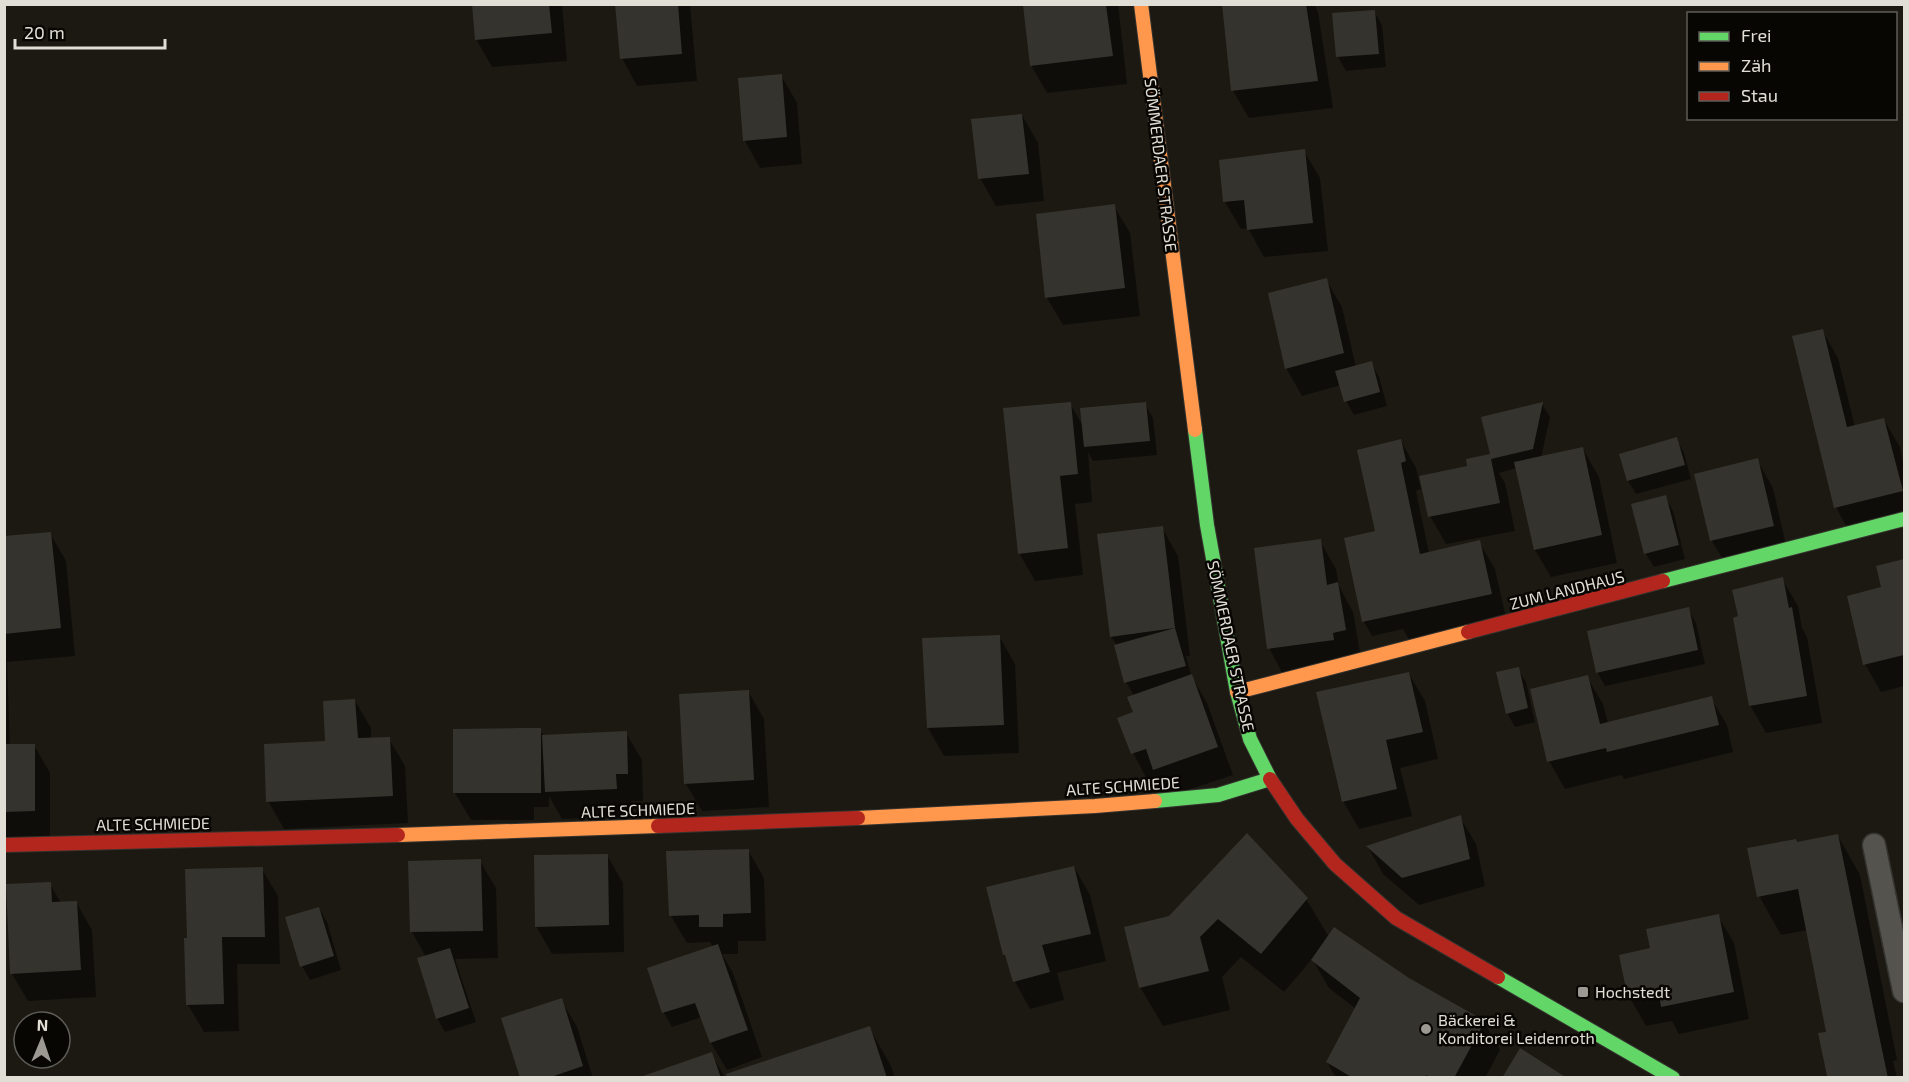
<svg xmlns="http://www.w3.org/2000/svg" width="1909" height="1082" viewBox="0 0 1909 1082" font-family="'Exo 2',sans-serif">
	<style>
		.shadow { fill: #0007 }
		.building { fill: #35332d }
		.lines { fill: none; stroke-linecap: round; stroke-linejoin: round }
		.lane-casing { stroke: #35332f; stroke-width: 25 }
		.fast-casing { stroke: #35332f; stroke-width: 16 }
		.slow-casing { stroke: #35332f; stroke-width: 16 }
		.jam-casing { stroke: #35332f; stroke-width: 16 }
		.lane { stroke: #54534d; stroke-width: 22 }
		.fast { stroke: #63d668; stroke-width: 14 }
		.slow { stroke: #ff974d; stroke-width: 14 }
		.jam { stroke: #b3261e; stroke-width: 14 }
		.poi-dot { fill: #9b9991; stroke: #080603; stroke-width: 2 }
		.labels { text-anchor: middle; stroke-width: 5; stroke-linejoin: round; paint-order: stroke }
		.street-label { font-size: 16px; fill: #e0ded5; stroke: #080603 }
		.poi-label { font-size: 16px; fill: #e0ded5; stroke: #080603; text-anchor: start }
	</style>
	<rect width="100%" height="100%" fill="#1b1912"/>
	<path class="shadow" d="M473,4H562L567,61L492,67L476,39Z
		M617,4H690L697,81L637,86L622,58Z
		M1024,4H1118L1127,84L1047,93L1031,65Z
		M1223,4H1314L1318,12L1333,108L1249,118L1233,91Z
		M1374,11L1382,25L1386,67L1346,71L1338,57L1334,15Z
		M781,75L797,103L802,164L760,168L745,141Z
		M1022,115L1038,143L1044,201L996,206L980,178Z
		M1304,151L1320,178L1328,251L1264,257L1248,228L1241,229L1225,202Z
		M1114,206L1130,233L1140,316L1063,325L1047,298Z
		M1326,280L1342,307L1356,367L1371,363L1379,377L1387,406L1354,415L1346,401L1341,385L1302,396L1286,368Z
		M1822,330L1838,358L1855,427L1884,420L1900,447L1904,467V522L1851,535L1836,507Z
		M1070,404L1083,426L1145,404L1153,418L1157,455L1093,461L1088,452L1092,502L1075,504L1083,575L1035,581L1019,553Z
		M1542,404L1550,417L1541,458L1583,449L1599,477L1617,563L1551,577L1535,550L1517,468L1499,473L1505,483L1515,531L1446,544L1430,516L1469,467L1489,456L1493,461L1483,418Z
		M1676,439L1684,453L1691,479L1636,494L1628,481Z
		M1401,441L1416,468L1421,489L1416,491L1429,553L1479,542L1495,569L1507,622L1411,643L1403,629L1372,636L1364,622L1346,539L1377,532Z
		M1757,460L1773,488L1788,554L1728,568L1712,541L1696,475Z
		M1665,497L1673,511L1685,559L1654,567L1646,554Z
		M1162,528L1178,556L1190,656H1186L1191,675L1207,703L1233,775L1170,796L1159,777L1148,781L1133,753L1134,696L1126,682L1117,646L1111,636Z
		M50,533L66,561L75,656L7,662L10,745H34L50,773V838L4,839V538Z
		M1320,541L1336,569L1339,586L1353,612L1361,658L1284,676L1269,648Z
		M1903,561L1904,563V686L1881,692L1865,664L1882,588Z
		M1782,579L1798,606L1802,628L1807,637L1822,723L1766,733L1750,705Z
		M1688,609L1696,623L1705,664L1605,686L1597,672Z
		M999,636L1015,664L1019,753L944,756L928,728L924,639Z
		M1518,669L1526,682L1535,722L1515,727L1507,713Z
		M1409,674L1425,701L1438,759L1400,768L1412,816L1359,829L1343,801Z
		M1587,677L1603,704L1608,723L1711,698L1727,725L1733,752L1624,779L1622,775L1565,789L1549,761Z
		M748,691L764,719L769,807L702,811L686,784Z
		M355,701L371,728V739H389L405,766L408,823L284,829L268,801L327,742Z
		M540,730L544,736L626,733L642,760L643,801H631L632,816L562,819L549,796V807H534V820H471L455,793Z
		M1460,817L1476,844L1485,886L1419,905L1383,874L1368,847Z
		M1838,836L1860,875L1897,1060L1893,1061L1897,1078H1826L1829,1077L1828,1032L1808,930L1781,935L1759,896L1797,843Z
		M748,850L764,878L766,941H738V954H722L733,973L762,1057L727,1070L711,1043L702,1017L672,1027L664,1013L649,969L713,947L710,942L687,943L671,916Z
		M607,855L623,883L624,952L552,954L536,926Z
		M480,861L496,888L498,958L455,959L476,1022L445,1032L437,1018L426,957L412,932Z
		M1074,867L1090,895L1106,961L1057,973L1064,1000L1030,1009L1015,982L1010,964L1004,955Z
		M262,869L278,896L280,964H237L239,1031L204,1032L188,1005L189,939Z
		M50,884L61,903L76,902L92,930L96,997L28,1001L12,974Z
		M1306,899L1329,937L1408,979L1484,1022L1500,1050L1485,1078H1336L1327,1062L1356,1009L1329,988L1312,959L1284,992L1241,957L1222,977L1230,1010L1163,1026L1140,987L1125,928Z
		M319,908L327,922L341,970L310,980L302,966Z
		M1718,916L1734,943L1749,1019L1679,1034L1672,1021L1646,1026L1630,998L1652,949Z
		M561,1000L577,1027L593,1078H522Z
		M869,1027L891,1066L895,1078H729Z
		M711,1053L725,1078H643Z"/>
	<path class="building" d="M472,4H549L552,33L475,40Z
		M615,4H678L682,54L620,59Z
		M1222,4H1306L1318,81L1231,91Z
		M1023,5H1106L1113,56L1030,66Z
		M1375,10L1379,54L1336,57L1332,13Z
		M782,74L787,137L743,141L738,78Z
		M1022,114L1029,174L978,179L971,119Z
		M1305,149L1313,223L1247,230L1244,200L1223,202L1219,160Z
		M1115,204L1125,288L1045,298L1036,214Z
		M1327,278L1344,353L1285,369L1268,293Z
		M1823,329L1847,427L1884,418L1903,491L1834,508L1792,336Z
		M1372,361L1380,392L1344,402L1335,371Z
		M1071,402L1078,474L1060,476L1068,548L1018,554L1003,408Z
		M1146,402L1150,441L1084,447L1080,408Z
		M1543,402L1533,449L1491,459L1500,503L1428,517L1419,476L1467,466L1466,459L1490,454L1481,417Z
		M1677,437L1685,465L1627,481L1619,454Z
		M1401,439L1406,461L1401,463L1420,554L1480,540L1492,594L1362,622L1344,538L1375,531L1357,450Z
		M1583,447L1602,535L1534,550L1514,462Z
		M1758,458L1774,526L1710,541L1694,474Z
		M1666,495L1679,545L1644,554L1631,504Z
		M1163,526L1175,628L1110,637L1097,534Z
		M51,532L61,628L4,634V536Z
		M1321,539L1327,585L1338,582L1346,630L1333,633L1334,640L1267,649L1254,548Z
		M1904,559V655L1863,665L1847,596L1881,587L1876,566Z
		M1783,577L1789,608L1792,607L1807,696L1749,706L1733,618L1738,616L1732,590Z
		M1689,607L1698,650L1596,673L1587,631Z
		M1175,628L1186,666L1124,683L1114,645Z
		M1000,635L1004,725L927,728L922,638Z
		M1519,667L1528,708L1506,714L1496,672Z
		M1409,672L1423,732L1386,740L1397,789L1342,802L1316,692Z
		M1192,674L1218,747L1153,770L1146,749L1131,754L1117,718L1133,712L1127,697Z
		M1588,675L1600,724L1712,696L1719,725L1607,752L1606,748L1547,762L1530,689Z
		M749,690L754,780L684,784L679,694Z
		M355,699L358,738L390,737L393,796L266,802L264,744L325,741L323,701Z
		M519,728H541V793H453V729Z
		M627,731L628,774H616L617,789L545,792L542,735Z
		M4,744H35V811L4,812Z
		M1461,815L1470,859L1402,878L1366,846Z
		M1247,833L1308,898L1261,954L1218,919L1200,937L1209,971L1139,988L1124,927L1169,916Z
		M1838,834L1876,1021L1888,1078H1823L1827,1076L1818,1033L1826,1032L1798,889L1757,897L1747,848L1796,839L1797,842Z
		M749,849L751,913L723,914V927H699V915L669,916L666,851Z
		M608,854L609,925L535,927L534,855Z
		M481,859L483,931L410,932L408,861Z
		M1074,866L1091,934L1042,945L1050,972L1013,982L1005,955H1003L986,887Z
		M263,867L265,937H222L224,1004L186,1005L184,938H187L185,869Z
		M51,882L52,902L77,901L81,970L10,974L6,884Z
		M319,907L334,956L300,967L285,917Z
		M1719,914L1734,992L1661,1007L1659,993L1628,999L1619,955L1650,948L1646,929Z
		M1334,927L1409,978L1485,1021L1454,1078H1431L1426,1075L1425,1078H1353L1326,1062L1360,998L1311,960Z
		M718,944L748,1030L710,1043L695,1003L662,1013L647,968Z
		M450,948L469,1008L436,1019L417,958Z
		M562,998L583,1066L548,1078H520L501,1018Z
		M870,1026L887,1078H727L726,1074Z
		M1520,1048L1567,1078H1502Z
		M712,1052L721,1078H640V1077Z"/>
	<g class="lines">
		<g class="lane-casing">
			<path id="lane" d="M1874,845L1904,991"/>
		</g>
		<g class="fast-casing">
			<path id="fast" d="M1195,430L1207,525L1237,692L1250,739L1270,779
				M1663,581L1904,519
				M1155,801L1218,795L1270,779
				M1498,977L1673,1078"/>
		</g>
		<g class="slow-casing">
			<path id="slow" d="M1141,4L1195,430
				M1237,692L1468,632
				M858,818L1095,806L1155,801
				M398,835L658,826"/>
		</g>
		<g class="jam-casing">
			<path id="jam" d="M1468,632L1663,581
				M1270,779L1297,819L1335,864L1396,918L1498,977
				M658,826L858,818
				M4,845L398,835"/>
		</g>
		<use href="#lane" class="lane"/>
		<use href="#fast" class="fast"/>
		<use href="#slow" class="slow"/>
		<use href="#jam" class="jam"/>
	</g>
	<g class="poi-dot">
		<rect x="1577" y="986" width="12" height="12" rx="3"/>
		<circle cx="1426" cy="1029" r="6"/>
	</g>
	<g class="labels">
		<g class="street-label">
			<text transform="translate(1161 165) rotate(83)" y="6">SÖMMERDAER STRASSE</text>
			<text transform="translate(1567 590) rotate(-14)" y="6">ZUM LANDHAUS</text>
			<text transform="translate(1231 646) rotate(78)" y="6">SÖMMERDAER STRASSE</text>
			<text transform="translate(1123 786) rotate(-4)" y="6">ALTE SCHMIEDE</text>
			<text transform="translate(638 810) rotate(-2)" y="6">ALTE SCHMIEDE</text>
			<text transform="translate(153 824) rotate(-1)" y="6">ALTE SCHMIEDE</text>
		</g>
		<g class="poi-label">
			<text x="1595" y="998">Hochstedt</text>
			<text x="1438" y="1026">Bäckerei &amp;<tspan x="1438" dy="18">Konditorei Leidenroth</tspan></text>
		</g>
	</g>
	<rect width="1909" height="1082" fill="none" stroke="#e0ded5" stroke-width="12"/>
	<rect x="1687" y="12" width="210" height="108" fill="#080603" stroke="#5e5c57" stroke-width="1.5"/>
	<rect x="1699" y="32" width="30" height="9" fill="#63d668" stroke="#5e5c57" stroke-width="1.5"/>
	<text x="1741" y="42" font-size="18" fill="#e0ded5">Frei</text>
	<rect x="1699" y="62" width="30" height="9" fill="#ff974d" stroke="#5e5c57" stroke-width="1.5"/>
	<text x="1741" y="72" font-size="18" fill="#e0ded5">Zäh</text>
	<rect x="1699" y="92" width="30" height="9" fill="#b3261e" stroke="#5e5c57" stroke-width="1.5"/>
	<text x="1741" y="102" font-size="18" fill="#e0ded5">Stau</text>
	<g transform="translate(42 1040) rotate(2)"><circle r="28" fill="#080603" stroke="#5e5c57" stroke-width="1.5"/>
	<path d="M0-4.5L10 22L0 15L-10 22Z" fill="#9b9991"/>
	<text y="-9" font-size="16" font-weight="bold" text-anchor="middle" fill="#e0ded5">N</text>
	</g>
	<path d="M15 39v9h150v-9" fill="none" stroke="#e0ded5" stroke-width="3"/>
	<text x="24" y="39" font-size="18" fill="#e0ded5" stroke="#080603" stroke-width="4.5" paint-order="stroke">20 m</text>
</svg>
